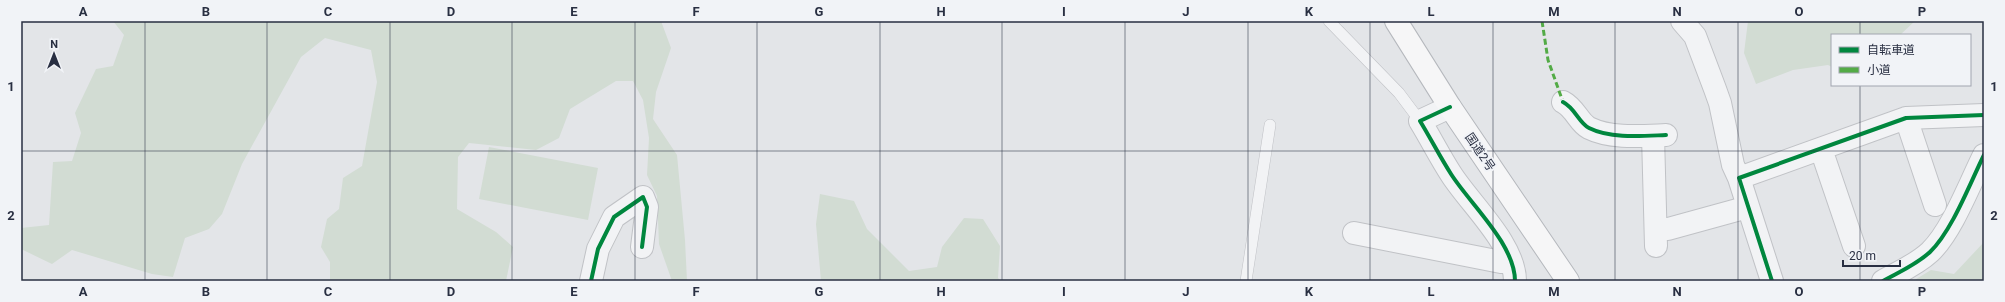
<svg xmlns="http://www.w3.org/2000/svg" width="2005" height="302" viewBox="0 0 2005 302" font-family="Roboto,'Noto Sans JP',sans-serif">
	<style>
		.green { fill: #d2dcd3 }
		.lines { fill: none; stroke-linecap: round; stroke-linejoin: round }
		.service-casing { stroke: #c0c2c6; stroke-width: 12 }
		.minor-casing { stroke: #c0c2c6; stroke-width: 24 }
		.trunk-casing { stroke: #b5b8bd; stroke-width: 24 }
		.service { stroke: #f2f3f5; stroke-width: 11 }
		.minor { stroke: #f2f3f5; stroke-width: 22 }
		.trunk { stroke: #f6f6f7; stroke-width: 22 }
		.quiet { stroke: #53ab46; stroke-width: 3; stroke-dasharray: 6 3; stroke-linecap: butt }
		.cycleway-casing { stroke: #f1f3f7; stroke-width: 6 }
		.cycleway { stroke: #00873e; stroke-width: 4 }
		.grid { fill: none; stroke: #292f42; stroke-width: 1; stroke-opacity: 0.55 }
		.labels { text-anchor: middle; stroke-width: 4; stroke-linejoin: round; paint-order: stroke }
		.street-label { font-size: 12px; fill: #292f42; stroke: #f1f3f7 }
		.neatline { fill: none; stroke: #292f42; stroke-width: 1.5 }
		.grid-label { font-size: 13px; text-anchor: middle; font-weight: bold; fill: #292f42 }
	</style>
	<rect width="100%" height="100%" fill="#e3e5e8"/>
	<path class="green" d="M113,21H661L671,48L656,92L653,119L677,155L685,240L687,281H672L659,244L657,196L647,175L649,138L643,100L633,81H616L570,109L559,138L536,150L469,143L458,157L457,209L496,232L513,247L506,281H330V262L321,247L327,219L339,209L343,178L362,166L377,82L371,50L325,38L301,57L242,164L222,214L209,229L185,238L173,277L152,274L72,250L52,264L21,249V228L49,225L53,162L72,161L81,133L75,113L96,69L113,66L124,35Z
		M1748,21H1915L1900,35H1832V67L1828,65L1793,70L1756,84L1744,53Z
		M489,147L598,168L588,220L479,199Z
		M820,194L854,201L867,229L909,271L937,267L942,247L964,218L983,219L1000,246L998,278L1001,281H821L816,224Z
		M1984,242V281H1913L1931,270L1954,274Z"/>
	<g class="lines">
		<g class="service-casing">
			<path id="service" d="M1329,21L1399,93L1420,121
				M1246,281L1270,125"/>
		</g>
		<g class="minor-casing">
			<path id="minor" d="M1682,21L1695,36L1715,89L1720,103L1733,165L1739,178
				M1563,102C1575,108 1579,123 1589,128C1611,139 1642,136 1666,135
				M1450,107L1420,121C1431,139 1440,157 1451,174C1470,204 1515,244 1515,281
				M1906,118L1935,205
				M1653,136L1656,246
				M1821,149L1854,246
				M1657,229H1668L1748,207
				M1354,233L1501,262L1510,260
				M591,281L598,249L614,217L643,197L647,207L642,247
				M1772,281L1739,178L1906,118L1984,115
				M1883,281C1899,272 1916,265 1930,252C1952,231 1970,183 1984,155"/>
		</g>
		<g class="trunk-casing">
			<path id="trunk" d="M1396,21L1450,107L1568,281"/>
		</g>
		<use href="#service" class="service"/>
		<use href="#minor" class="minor"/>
		<use href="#trunk" class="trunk"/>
		<path class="quiet" d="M1542,21L1548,60L1563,102"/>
		<g class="cycleway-casing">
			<path id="cycleway" d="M1563,102C1575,108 1579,123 1589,128C1611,139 1642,136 1666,135
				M1450,107L1420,121C1431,139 1440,157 1451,174C1470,204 1515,244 1515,281
				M591,281L598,249L614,217L643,197L647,207L642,247
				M1772,281L1739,178L1906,118L1984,115
				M1883,281C1899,272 1916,265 1930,252C1952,231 1970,183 1984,155"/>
		</g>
		<use href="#cycleway" class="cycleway"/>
	</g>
	<path class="grid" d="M145,21V281M267,21V281M390,21V281M512,21V281M635,21V281M757,21V281M880,21V281M1002,21V281M1125,21V281M1248,21V281M1370,21V281M1493,21V281M1615,21V281M1738,21V281M1860,21V35M1860,85V281M21,151H1984"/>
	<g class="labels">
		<g class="street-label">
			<text transform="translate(1480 152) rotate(56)" y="4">国道2号</text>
		</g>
	</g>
	<rect width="2005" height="302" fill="none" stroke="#f1f3f7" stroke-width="44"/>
	<rect x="1831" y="34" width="140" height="52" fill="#f1f3f7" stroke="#a1a5af"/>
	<rect x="1839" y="47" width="20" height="6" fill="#00873e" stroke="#a1a5af"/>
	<text x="1867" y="54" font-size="12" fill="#292f42">自転車道</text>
	<rect x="1839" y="67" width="20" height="6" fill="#53ab46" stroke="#a1a5af"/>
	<text x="1867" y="74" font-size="12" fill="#292f42">小道</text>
	<g transform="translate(54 54)" stroke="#f1f3f7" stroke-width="3" paint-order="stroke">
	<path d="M0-3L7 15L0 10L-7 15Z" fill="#292f42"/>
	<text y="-6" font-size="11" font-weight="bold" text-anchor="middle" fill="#292f42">N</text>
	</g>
	<path d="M1843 260v6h57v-6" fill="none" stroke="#292f42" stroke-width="2"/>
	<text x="1849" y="260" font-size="12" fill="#292f42" stroke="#f1f3f7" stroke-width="3" paint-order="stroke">20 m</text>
	<rect x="22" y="22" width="1961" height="258" class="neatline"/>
	<g class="grid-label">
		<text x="83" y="16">A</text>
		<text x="206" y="16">B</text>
		<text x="328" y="16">C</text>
		<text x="451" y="16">D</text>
		<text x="574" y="16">E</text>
		<text x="696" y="16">F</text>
		<text x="819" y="16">G</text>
		<text x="941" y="16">H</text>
		<text x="1064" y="16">I</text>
		<text x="1186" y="16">J</text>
		<text x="1309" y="16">K</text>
		<text x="1431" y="16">L</text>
		<text x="1554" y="16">M</text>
		<text x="1677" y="16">N</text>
		<text x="1799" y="16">O</text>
		<text x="1922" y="16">P</text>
		<text x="11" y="91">1</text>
		<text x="1994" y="91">1</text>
		<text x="11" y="220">2</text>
		<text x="1994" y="220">2</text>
		<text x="83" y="296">A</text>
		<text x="206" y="296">B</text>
		<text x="328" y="296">C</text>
		<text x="451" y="296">D</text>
		<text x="574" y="296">E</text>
		<text x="696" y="296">F</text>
		<text x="819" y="296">G</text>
		<text x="941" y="296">H</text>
		<text x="1064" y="296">I</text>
		<text x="1186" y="296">J</text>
		<text x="1309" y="296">K</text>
		<text x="1431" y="296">L</text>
		<text x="1554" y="296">M</text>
		<text x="1677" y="296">N</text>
		<text x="1799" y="296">O</text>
		<text x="1922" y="296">P</text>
	</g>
</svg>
